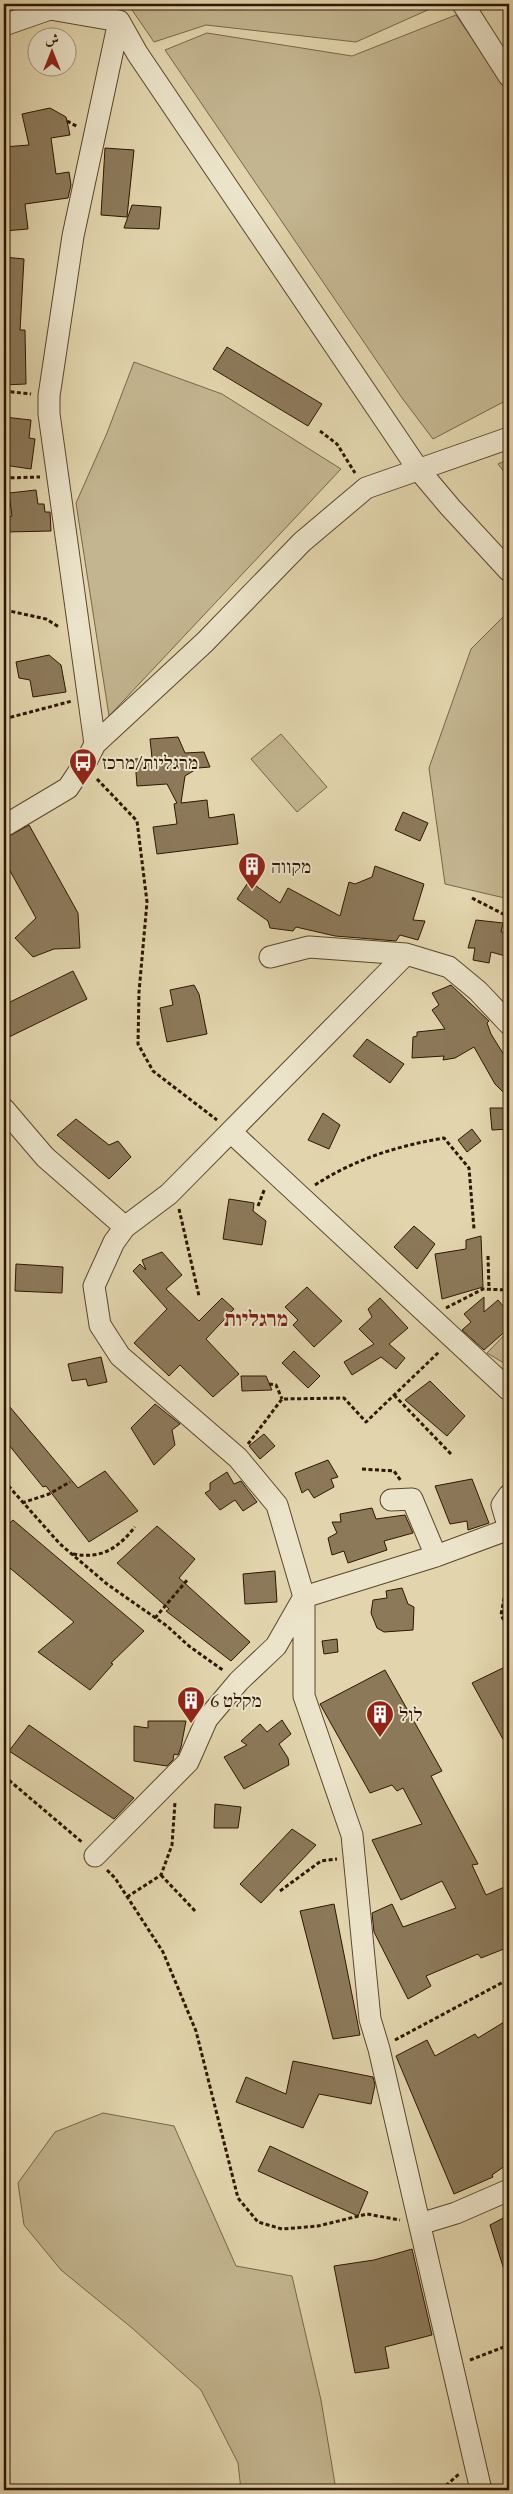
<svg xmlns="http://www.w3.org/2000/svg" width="513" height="2494" viewBox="0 0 513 2494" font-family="'EB Garamond',Amiri,'Frank Ruhl Libre',serif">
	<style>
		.green { fill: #c3b590; stroke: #786648 }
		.building { fill: #8c795a; stroke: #2e1600 }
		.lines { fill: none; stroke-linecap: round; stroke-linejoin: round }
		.minor-casing { stroke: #5b462b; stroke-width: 23 }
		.path { stroke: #2e1600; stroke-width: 3; stroke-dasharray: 4 2.5; stroke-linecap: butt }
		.minor { stroke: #ece4ca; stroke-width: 21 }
		.labels { text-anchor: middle; stroke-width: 4; stroke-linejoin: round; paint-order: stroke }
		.poi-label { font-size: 19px; fill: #2e1600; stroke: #ece4ca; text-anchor: start }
		.quarter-label { font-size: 21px; font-weight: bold; fill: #7a1f14; stroke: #ece4ca }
	</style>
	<rect width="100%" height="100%" fill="#e2d5ad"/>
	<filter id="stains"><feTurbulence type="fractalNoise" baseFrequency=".004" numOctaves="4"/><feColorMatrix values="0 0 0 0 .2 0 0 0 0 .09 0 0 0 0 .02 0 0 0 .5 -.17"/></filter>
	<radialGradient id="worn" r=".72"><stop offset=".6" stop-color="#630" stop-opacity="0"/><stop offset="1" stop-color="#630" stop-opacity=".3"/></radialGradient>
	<path class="green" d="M128,4H438L439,5L356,42L206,25L154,42Z
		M456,15L509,93V399L433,439L402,398L165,50L207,33L352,56Z
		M134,362L222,394L341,469L109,716L76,503L107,433Z
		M509,459V478L498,464Z
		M509,611V899L445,884L429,768L471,649Z
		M281,734L327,787L297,812L251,759Z
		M509,1330V1366L487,1353Z
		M103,2113L174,2126L236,2266L292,2276L321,2400L336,2490H241L238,2463L201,2390L132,2328L61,2270L24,2225L18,2183L55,2132Z"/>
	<path class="building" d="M50,108L66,117L67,121L70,135L51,138L56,174L69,172L71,185L68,198L25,204L28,229L4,231V147L29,145L22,114Z
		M105,148L134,150L127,217L101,215Z
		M132,205L161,207L159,229L124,228Z
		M4,257L24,259L20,330H25L26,384L4,385Z
		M227,347L322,404L308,426L213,369Z
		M4,417L31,420L29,438L35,439L31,469L4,465Z
		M36,490L38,504H44L45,512H50L51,531L6,532L5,518L12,516L9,493Z
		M49,655L61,665L66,692L33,697L30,680L19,678L16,662Z
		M178,737L185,753L204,752L210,767L198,768L185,776L181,803L207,800L209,818L234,814L238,844L157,854L153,827L177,824L174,804L177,803L167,784L137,786L135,759L152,758L150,739Z
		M403,812L428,823L420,841L395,830Z
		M29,825L78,913L80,948L54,949L33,957L15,938L36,918L4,860V839Z
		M375,866L424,884L413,920L425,921L418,940L400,935L396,941L335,936L296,927L293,931L270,928L268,921L237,899L249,881L280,903L288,888L340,916L349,882L355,884L372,877Z
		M476,920L503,923L501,932L509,933V957L491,952L489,963L473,960L475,948H468Z
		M73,971L87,999L9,1037L4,1026V1005Z
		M194,985L199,994L207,1034L167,1042L160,1008L173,1005L170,990Z
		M451,985L489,1021L487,1023L491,1034L509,1063V1098L495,1084L474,1047L455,1058L443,1060L444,1056L412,1058L413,1037L417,1036V1032L445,1029L432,1010L439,1005L432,993Z
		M367,1039L404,1064L390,1083L353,1056Z
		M490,1108H507L509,1129L492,1130Z
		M323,1113L340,1125L329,1149L308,1140Z
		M76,1119L109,1145L118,1141L131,1157L109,1179L57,1135Z
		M472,1129L481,1141L467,1152L458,1140Z
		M229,1199L254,1203L253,1211L266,1221L262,1245L223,1239Z
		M414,1226L435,1244L417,1269L394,1247Z
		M481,1236L483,1287L442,1299L435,1254L466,1249V1240Z
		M162,1252L182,1275L166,1289L199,1321L222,1298L234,1309L206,1339L239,1374L213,1397L180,1365L169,1376L134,1343L167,1309L133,1271L140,1264L146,1270L142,1260Z
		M16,1264L63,1267L62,1293L15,1291Z
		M307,1287L342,1321L314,1347L293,1325L298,1320L285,1307Z
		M484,1297V1312L498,1300L509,1313V1328L484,1350L462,1330L471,1322L464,1314Z
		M380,1298L408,1328L389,1344L405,1358L396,1369L381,1357L352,1375L344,1362L374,1344L359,1329L372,1317L368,1309Z
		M294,1351L320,1376L308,1388L282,1363Z
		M101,1357L107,1382L88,1386L86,1379L72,1381L68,1364Z
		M241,1376H266L272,1390L242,1391Z
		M430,1381L465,1416L447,1436L405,1400Z
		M4,1400L78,1488L105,1471L138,1511L89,1542L46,1486L43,1487L4,1439Z
		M155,1404L180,1424L172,1430L175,1445L154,1465L131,1428Z
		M264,1434L275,1446L260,1459L249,1446Z
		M328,1460L338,1477L331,1479L334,1487L314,1498L308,1489L302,1493L295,1473Z
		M227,1472L234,1484L241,1481L257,1502L243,1511L235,1500L220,1510L205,1493L210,1490V1483Z
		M472,1479L489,1523L468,1530L467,1521L450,1524L435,1486Z
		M372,1508L376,1519L405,1515L413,1533L384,1541L387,1550L348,1563L344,1551L332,1555L328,1538L337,1533L332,1522H341L340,1514Z
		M13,1520L144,1631L111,1663L113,1664L90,1690L38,1652L74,1622L4,1563V1528Z
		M157,1526L195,1559L179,1578L250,1642L231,1661L166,1611L169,1609L117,1563Z
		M275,1571L277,1602L245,1604L243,1574Z
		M402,1588L408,1604L414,1607L413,1630L384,1632L377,1628L371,1613L373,1600L387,1598L386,1591Z
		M337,1639L338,1652L324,1654L322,1641Z
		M509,1665V1750L472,1683Z
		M385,1670L442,1771L431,1776L478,1864L472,1865L486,1895L509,1885V1947L481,1958L478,1954L426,1976L431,1986L408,1999L374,1932L372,1913L392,1904L403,1927L456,1908L442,1881L401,1900L372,1840L422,1824L403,1788L397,1791L392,1785L370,1793L320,1704Z
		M282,1720L291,1734L279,1744L288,1758L289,1765L244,1789L224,1757L247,1745L241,1741L260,1724L267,1732Z
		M148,1721H186L181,1747L178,1755L174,1754L173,1760L167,1766L134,1761V1726L148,1728Z
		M29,1725L134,1798L114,1819L9,1751Z
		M215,1804L241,1807L238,1828H214Z
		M292,1829L316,1845L261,1903L240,1884Z
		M334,1904L360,2035L333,2039L300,1911Z
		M509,2019V2163L492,2175L493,2177L454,2194L396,2056L427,2040L435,2056L475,2034L478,2038Z
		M293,2061L373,2077L375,2085L371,2104L319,2094L303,2128L236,2102L246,2077L286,2094Z
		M270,2146L368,2192L358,2216L258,2171Z
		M509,2215V2275L506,2276L490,2225Z
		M412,2249L432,2335L385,2347L389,2368L355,2373L334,2266L374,2260Z"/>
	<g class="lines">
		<g class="minor-casing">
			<path id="minor" d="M463,4L509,76
				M4,25L50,9L119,21L137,53L418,469L450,507L509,571
				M95,744L49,414V396L73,236L119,21
				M4,826L68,788L88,758L95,744L205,642L302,542L366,488L509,438
				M406,954L169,1194L125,1227L114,1242L94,1286L100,1325L120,1356L238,1458L277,1505L304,1597V1696L352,1835L370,2019L379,2049L481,2490
				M270,957L309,947L406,954L449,967L478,991L509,1024
				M4,1109L45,1157L125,1227
				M231,1132L509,1390
				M509,1495L502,1505L509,1529
				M391,1500L412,1499L436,1556
				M95,1856L188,1762L207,1719L239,1681L276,1646L304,1597L436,1556L509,1529
				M420,2224L456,2213L509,2190"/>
		</g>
		<path class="path" d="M67,121L78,127
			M4,391L31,394
			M320,431L337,444L355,473
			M4,478L40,477
			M5,610L46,619L59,627
			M4,719L72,701
			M97,779L137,821L147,902L139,992L138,1044L153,1071L217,1120
			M472,898L509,917
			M315,1185C355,1159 397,1146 444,1138L469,1168L474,1229
			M258,1206L265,1188
			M179,1209L199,1296
			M488,1256L489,1289
			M446,1308L483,1289L509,1290
			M269,1384L276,1385L282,1399
			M394,1395L451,1454
			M248,1444L282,1399L344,1398L366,1422L440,1351
			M362,1469L394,1471L401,1481
			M4,1481L60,1544L107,1584L167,1626L189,1646L224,1671
			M22,1503L49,1494L70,1482
			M73,1554C102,1559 117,1549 135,1527
			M509,1572L501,1615L507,1626H509
			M155,1618L188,1579
			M4,1776L83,1843
			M107,1870L115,1878L163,1952L196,2031L238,2198L258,2222L282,2229L318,2226L367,2214L400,2220
			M161,1875L196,1912
			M280,1891L321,1861L337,1859
			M127,1897L161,1875L172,1845L175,1802
			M395,2040L509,1979
			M470,2360L509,2345
			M441,2490L459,2474"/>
		<use href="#minor" class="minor"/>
	</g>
	<defs>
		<g id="bus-pin" transform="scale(1.4375)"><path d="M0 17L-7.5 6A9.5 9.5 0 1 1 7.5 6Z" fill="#8f2418" stroke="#ece4ca"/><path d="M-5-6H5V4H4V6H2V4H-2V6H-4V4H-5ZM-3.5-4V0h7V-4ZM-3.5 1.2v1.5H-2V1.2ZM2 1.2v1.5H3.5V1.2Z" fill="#fff"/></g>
		<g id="building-pin" transform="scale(1.4375)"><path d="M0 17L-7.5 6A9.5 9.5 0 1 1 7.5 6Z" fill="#8f2418" stroke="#ece4ca"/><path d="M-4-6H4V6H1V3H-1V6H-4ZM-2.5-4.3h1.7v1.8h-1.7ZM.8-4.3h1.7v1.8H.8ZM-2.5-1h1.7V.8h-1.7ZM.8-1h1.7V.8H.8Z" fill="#fff"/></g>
	</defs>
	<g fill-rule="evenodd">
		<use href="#bus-pin" x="83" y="762"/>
		<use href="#building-pin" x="252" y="866"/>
		<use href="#building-pin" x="191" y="1700"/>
		<use href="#building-pin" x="380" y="1714"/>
	</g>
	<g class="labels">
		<g class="poi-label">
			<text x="102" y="769">מרגליות/מרכז</text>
			<text x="271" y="873">מקווה</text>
			<text x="210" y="1707">מקלט 6</text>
			<text x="399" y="1721">לול</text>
		</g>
		<g class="quarter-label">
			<text x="256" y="1326">מרגליות</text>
		</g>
	</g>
	<rect width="513" height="2494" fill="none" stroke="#e2d5ad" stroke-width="20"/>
	<rect x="5" y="5" width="503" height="2484" fill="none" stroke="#2e1600" stroke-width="2.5"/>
	<rect x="10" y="10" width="493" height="2474" fill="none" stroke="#2e1600"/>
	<g transform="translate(52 52)"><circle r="24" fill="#ece4ca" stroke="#a09279"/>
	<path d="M0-4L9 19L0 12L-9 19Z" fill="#8f2418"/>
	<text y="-8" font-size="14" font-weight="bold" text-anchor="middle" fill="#2e1600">ش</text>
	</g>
	<rect width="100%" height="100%" filter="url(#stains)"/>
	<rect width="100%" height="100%" fill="url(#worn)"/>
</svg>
